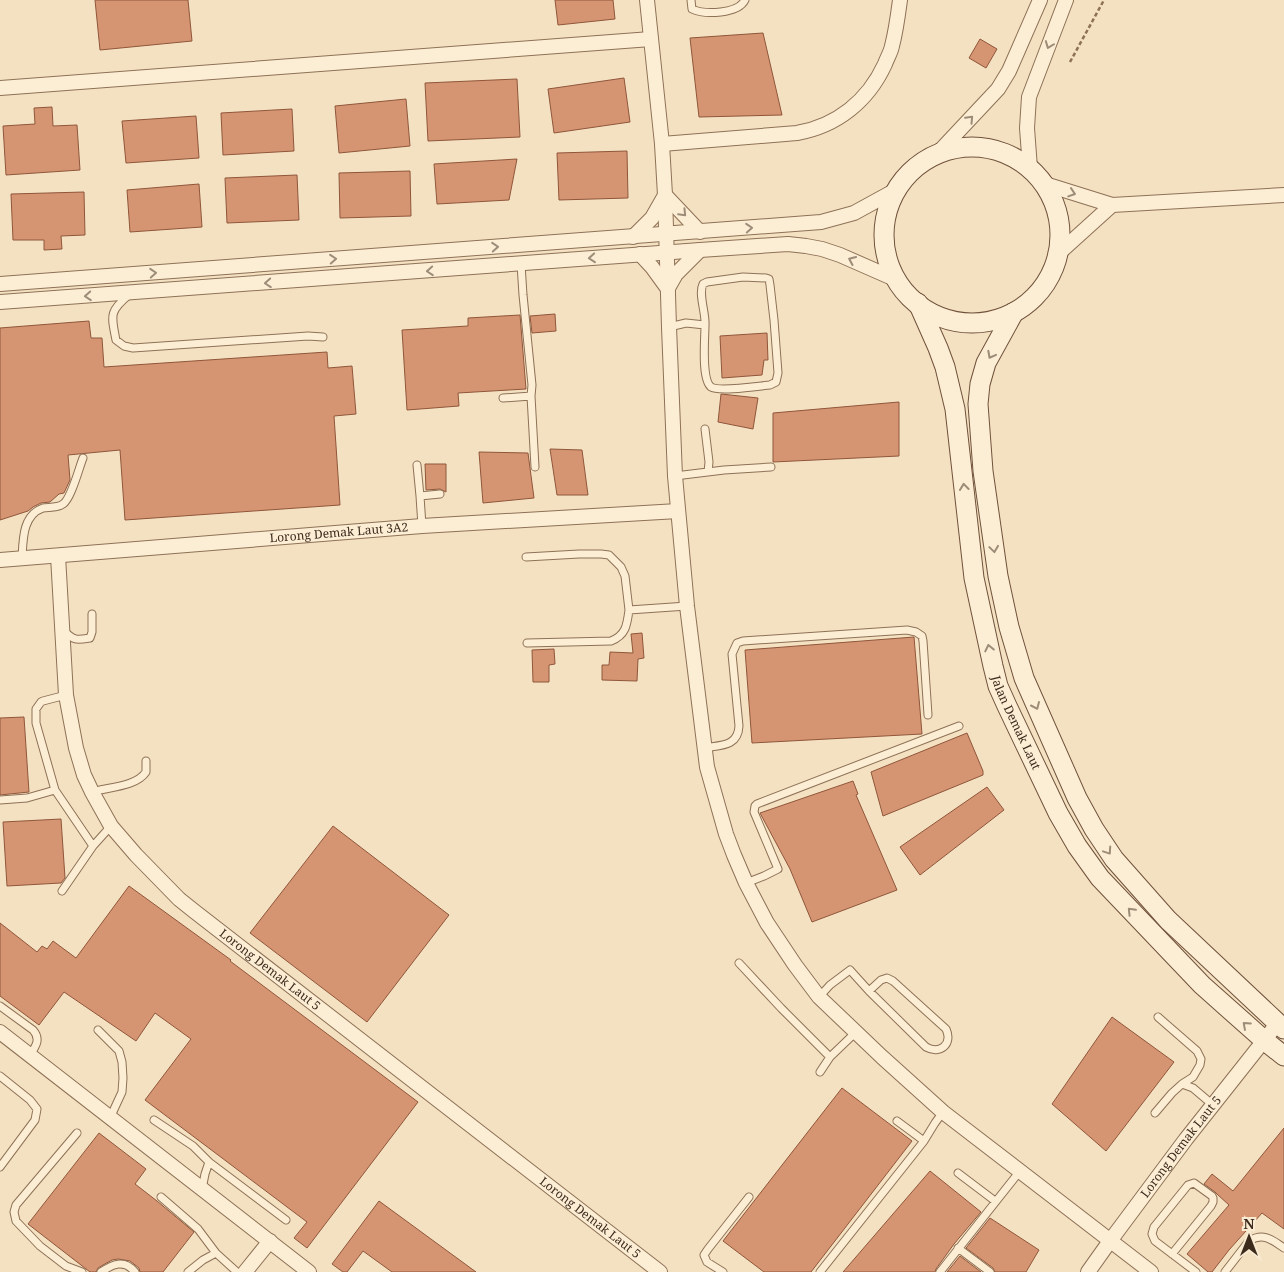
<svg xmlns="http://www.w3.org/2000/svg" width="1284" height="1272" viewBox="0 0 1284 1272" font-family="'Noto Serif',serif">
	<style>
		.building { fill: #d59573; stroke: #90563a }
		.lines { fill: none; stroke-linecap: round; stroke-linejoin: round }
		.service-casing { stroke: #8e7156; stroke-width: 9 }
		.minor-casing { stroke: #8e7156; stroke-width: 16 }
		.secondary-casing { stroke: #70513a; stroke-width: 21 }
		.path { stroke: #8e7156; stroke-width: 2.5; stroke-dasharray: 4 2.5; stroke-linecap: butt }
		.service { stroke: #fceed5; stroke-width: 7 }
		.minor { stroke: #fceed5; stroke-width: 14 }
		.secondary { stroke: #fceed5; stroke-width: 19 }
		.oneway { stroke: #9c8c78 }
		.labels { text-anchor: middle; stroke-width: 5; stroke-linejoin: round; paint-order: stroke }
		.street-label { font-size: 12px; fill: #3c2a1c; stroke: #f9ebd2 }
	</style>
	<rect width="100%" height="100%" fill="#f3e1c1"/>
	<path class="building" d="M95,0H188L192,41L100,50Z
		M555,0H613L615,19L558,25Z
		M763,33L782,115L699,117L690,38Z
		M980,39L997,49L986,68L969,58Z
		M624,78L630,122L554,133L548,89Z
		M517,79L520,137L428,141L425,83Z
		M406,99L410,146L339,153L335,106Z
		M52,107L53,126L77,125L80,170L6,175L3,126L35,124L34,108Z
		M292,109L294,151L223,155L221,113Z
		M196,116L199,158L126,163L122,121Z
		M627,151L628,198L559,200L557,153Z
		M517,159L509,200L437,204L434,164Z
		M410,171L411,216L340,218L339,173Z
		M297,175L299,220L227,223L225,178Z
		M199,184L202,227L130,232L127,190Z
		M84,192L85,235L61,236L62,249L44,250V240H13L11,194Z
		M555,314L556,331L532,333L530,316Z
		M520,315L526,389L458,393L459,406L407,410L402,330L468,326V318Z
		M89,321L91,338H102L104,367L327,352L328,368L352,366L356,414L334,416L340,505L125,520L120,450L68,455L70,480L64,493L59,494L50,502L41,503L33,507L28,511L0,520V328Z
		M767,333L768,360H764L762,375L722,378L720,336Z
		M721,394L758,398L753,429L718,422Z
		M899,402V456L773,462V413Z
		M550,449L582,450L588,495H557Z
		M479,452L528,453L534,498L483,503Z
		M425,464H446V492L440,489L426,490Z
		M642,633L644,658L638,659L637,681L602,680V665H609L610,652L633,653L631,634Z
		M914,637L922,734L752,743L745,650Z
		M554,649L555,664L549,665V682H533L532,650Z
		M24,717L29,792L0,795V718Z
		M967,733L983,771V775L883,816L871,772Z
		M853,781L858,794L856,795L897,890L812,922L790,869L760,813Z
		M987,787L1004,810L920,875L900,847Z
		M61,819L65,878L61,883L7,886L3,822Z
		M333,826L449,915L367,1022L250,933Z
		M129,886L231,960L230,961L418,1102L307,1248L294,1238L307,1222L145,1100L191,1039L155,1013L136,1041L64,992L39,1025L0,996V923L37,952L42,946L47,949L53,941L76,958Z
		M1112,1017L1174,1062L1106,1151L1052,1104Z
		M842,1088L912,1141L811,1272H764L723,1241Z
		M1284,1128V1229L1262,1213L1229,1250L1212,1272H1208L1187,1254L1229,1205L1218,1195L1215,1192L1204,1184L1212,1174L1233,1191Z
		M99,1133L146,1169L135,1184L157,1201L194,1232L163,1272H140L139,1268L130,1261L118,1259L112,1260L103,1265L98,1268L96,1272H90L28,1224Z
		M930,1171L981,1212L954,1244L936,1269L935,1272H843Z
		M379,1201L476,1272H392L363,1251L347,1272H343L332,1264Z
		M990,1218L1039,1250L1026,1272H995L993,1268L966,1248Z
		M960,1256L981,1272H947Z"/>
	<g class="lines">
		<g class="service-casing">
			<path id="service" d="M691,0L692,9C705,15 738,14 745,0
				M130,294C109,311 111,315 116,340L124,346L133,348L308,336L323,337
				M669,327L686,323L705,325C706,313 698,294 703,284L707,282L743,277L766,278L769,279L770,285L774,320L778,373L776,382L770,385C759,386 719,392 711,387C701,379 705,338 705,325
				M531,396L535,467
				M503,398L531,396L532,385L523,295L521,264
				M705,429L709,462L708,472
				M417,465L420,496
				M675,476L724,470L771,467
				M422,526L420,496L440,494
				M526,557L579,554H601L609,555L621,567L625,576L629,610
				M22,559C23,541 22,515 43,508C49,507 58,508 63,504C71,499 79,468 83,458
				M64,631C74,641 77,640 90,638L92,632V614
				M527,643L611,641C626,635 627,625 629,610L687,606
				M704,748C720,745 738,747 739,726L732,654L737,643L743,641L907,630L916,632L922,636L923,641L928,715
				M55,790L93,846
				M92,792C108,787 136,787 146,772V761
				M0,800L27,798L55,790L36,723V709L41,702L43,701L66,695
				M746,883L764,876L778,869L754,812L755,806L757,804L959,726
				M62,891L93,846L111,826
				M739,963L781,1008L830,1057L855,1033
				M887,978L893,981L946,1029C953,1044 940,1055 926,1047L869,991L881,980Z
				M819,997L830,985L850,970L869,991
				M0,1006L33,1030C41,1039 36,1046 30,1055
				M1158,1017L1197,1051L1201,1059L1200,1065L1193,1077L1182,1084
				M98,1030L119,1051L122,1062L123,1078L122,1092L110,1118
				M820,1072L830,1057
				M0,1076L30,1100L37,1109L35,1120L0,1167
				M1155,1113L1172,1093L1182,1084L1193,1088L1213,1105
				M154,1120L193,1146L209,1162L205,1174L202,1189
				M897,1121L924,1141
				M77,1133L16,1205L14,1212L16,1221L40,1246L66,1266L82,1272
				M209,1162L286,1220
				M958,1173L995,1201
				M161,1197L198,1229L216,1253
				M958,1248L990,1272
				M1172,1254L1211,1206L1213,1202V1198L1212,1196L1194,1183L1188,1185L1154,1227L1152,1234L1155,1241L1196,1272
				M101,1272C113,1264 124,1259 135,1272
				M188,1272L203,1260L216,1253L237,1272
				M723,1272L707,1262L704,1255L708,1249L749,1197
				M820,1272L924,1141L935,1123L943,1112
				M940,1272L1020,1171
				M1225,1272L1249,1241C1264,1232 1272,1240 1284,1248"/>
		</g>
		<g class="minor-casing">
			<g id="minor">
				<path d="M647,0L662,144L665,195L669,327L675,476L687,606L707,767L726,834L734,855L746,883L767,923L795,965L819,997L882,1057L943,1112L1151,1272"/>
				<path d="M0,88L651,39"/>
				<path d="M662,144L797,133C837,126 868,101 885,64C887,58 891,52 892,46C896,31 898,15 900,0"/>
				<path d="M937,154L998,89L1009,71L1040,0"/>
				<path d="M1030,168L1027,128L1029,97L1066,0"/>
				<path d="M1037,175L1048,185L1112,205L1284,195"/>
				<path d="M665,195L700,232"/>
				<path d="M633,237L652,218L664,197"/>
				<path d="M1059,253L1112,205"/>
				<path d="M640,254L652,267L668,289"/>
				<path d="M0,284L821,222L854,213L896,190"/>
				<path d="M668,288L676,274L700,250"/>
				<path d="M0,302L700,250L788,244L806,246L822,249L840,255L897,280"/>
				<path id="s1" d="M58,556L66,695L76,748L84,775L92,792L111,826L136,855L179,899L194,911L660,1272"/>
				<path id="s2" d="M0,560L422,526L678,511"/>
				<path d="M0,1032L309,1272"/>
				<path d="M245,1272L270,1241"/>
				<path id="s3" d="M1088,1272L1110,1241L1186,1139L1277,1024"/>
			</g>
		</g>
		<g class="secondary-casing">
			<g id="secondary">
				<circle cx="972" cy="235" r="88"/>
				<path id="s4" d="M918,303L938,348L945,367L955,409L974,578L993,666L998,686L1007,706L1058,813L1077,846L1100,878L1202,985L1265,1041L1284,1056"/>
				<path d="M1014,312L986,363L980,384L978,404L983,471L998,576L1009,627L1024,678L1077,798L1094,829L1114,859L1168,920L1284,1029"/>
			</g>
		</g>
		<path class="path" d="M1070,62L1104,0"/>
		<use href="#service" class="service"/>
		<use href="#minor" class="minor"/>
		<use href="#secondary" class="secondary"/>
	</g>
	<defs><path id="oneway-chevron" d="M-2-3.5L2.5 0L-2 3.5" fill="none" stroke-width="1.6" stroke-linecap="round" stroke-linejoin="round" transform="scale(1.25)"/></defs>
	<g class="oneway">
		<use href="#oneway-chevron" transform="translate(1049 45) rotate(111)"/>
		<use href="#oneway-chevron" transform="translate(970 119) rotate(-47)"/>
		<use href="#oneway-chevron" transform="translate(1072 193) rotate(18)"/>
		<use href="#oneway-chevron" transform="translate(683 213) rotate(46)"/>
		<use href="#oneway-chevron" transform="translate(749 228) rotate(-4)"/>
		<use href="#oneway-chevron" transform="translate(495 247) rotate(-4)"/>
		<use href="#oneway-chevron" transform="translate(592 258) rotate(175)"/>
		<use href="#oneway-chevron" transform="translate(333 259) rotate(-4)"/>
		<use href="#oneway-chevron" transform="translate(852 260) rotate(-156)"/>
		<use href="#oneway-chevron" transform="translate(430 271) rotate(176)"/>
		<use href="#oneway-chevron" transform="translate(153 273) rotate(-4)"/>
		<use href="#oneway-chevron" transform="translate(268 283) rotate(176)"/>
		<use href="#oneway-chevron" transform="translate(88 296) rotate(176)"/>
		<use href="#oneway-chevron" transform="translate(991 355) rotate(118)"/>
		<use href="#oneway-chevron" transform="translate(964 487) rotate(-96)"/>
		<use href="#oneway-chevron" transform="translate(994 549) rotate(82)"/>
		<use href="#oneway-chevron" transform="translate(989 648) rotate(-102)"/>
		<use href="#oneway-chevron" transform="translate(1036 706) rotate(66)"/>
		<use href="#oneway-chevron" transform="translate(1108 851) rotate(56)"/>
		<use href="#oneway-chevron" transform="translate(1131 911) rotate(-134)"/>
		<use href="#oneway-chevron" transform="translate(1246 1025) rotate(-138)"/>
	</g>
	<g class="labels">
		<g class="street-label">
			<text dy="4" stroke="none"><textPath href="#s2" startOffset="340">Lorong Demak Laut 3A2</textPath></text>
			<text dy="4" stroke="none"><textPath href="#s4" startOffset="434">Jalan Demak Laut</textPath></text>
			<text dy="4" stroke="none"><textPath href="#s1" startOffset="494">Lorong Demak Laut 5</textPath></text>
			<text dy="4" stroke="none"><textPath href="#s3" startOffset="156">Lorong Demak Laut 5</textPath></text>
			<text dy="4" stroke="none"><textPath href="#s1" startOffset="899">Lorong Demak Laut 5</textPath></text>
		</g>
	</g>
	<g transform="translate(1249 1237)" stroke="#f9ebd2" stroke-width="4" paint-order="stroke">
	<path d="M0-4L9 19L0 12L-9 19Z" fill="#3c2a1c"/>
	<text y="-8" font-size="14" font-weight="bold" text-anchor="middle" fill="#3c2a1c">N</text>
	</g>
</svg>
